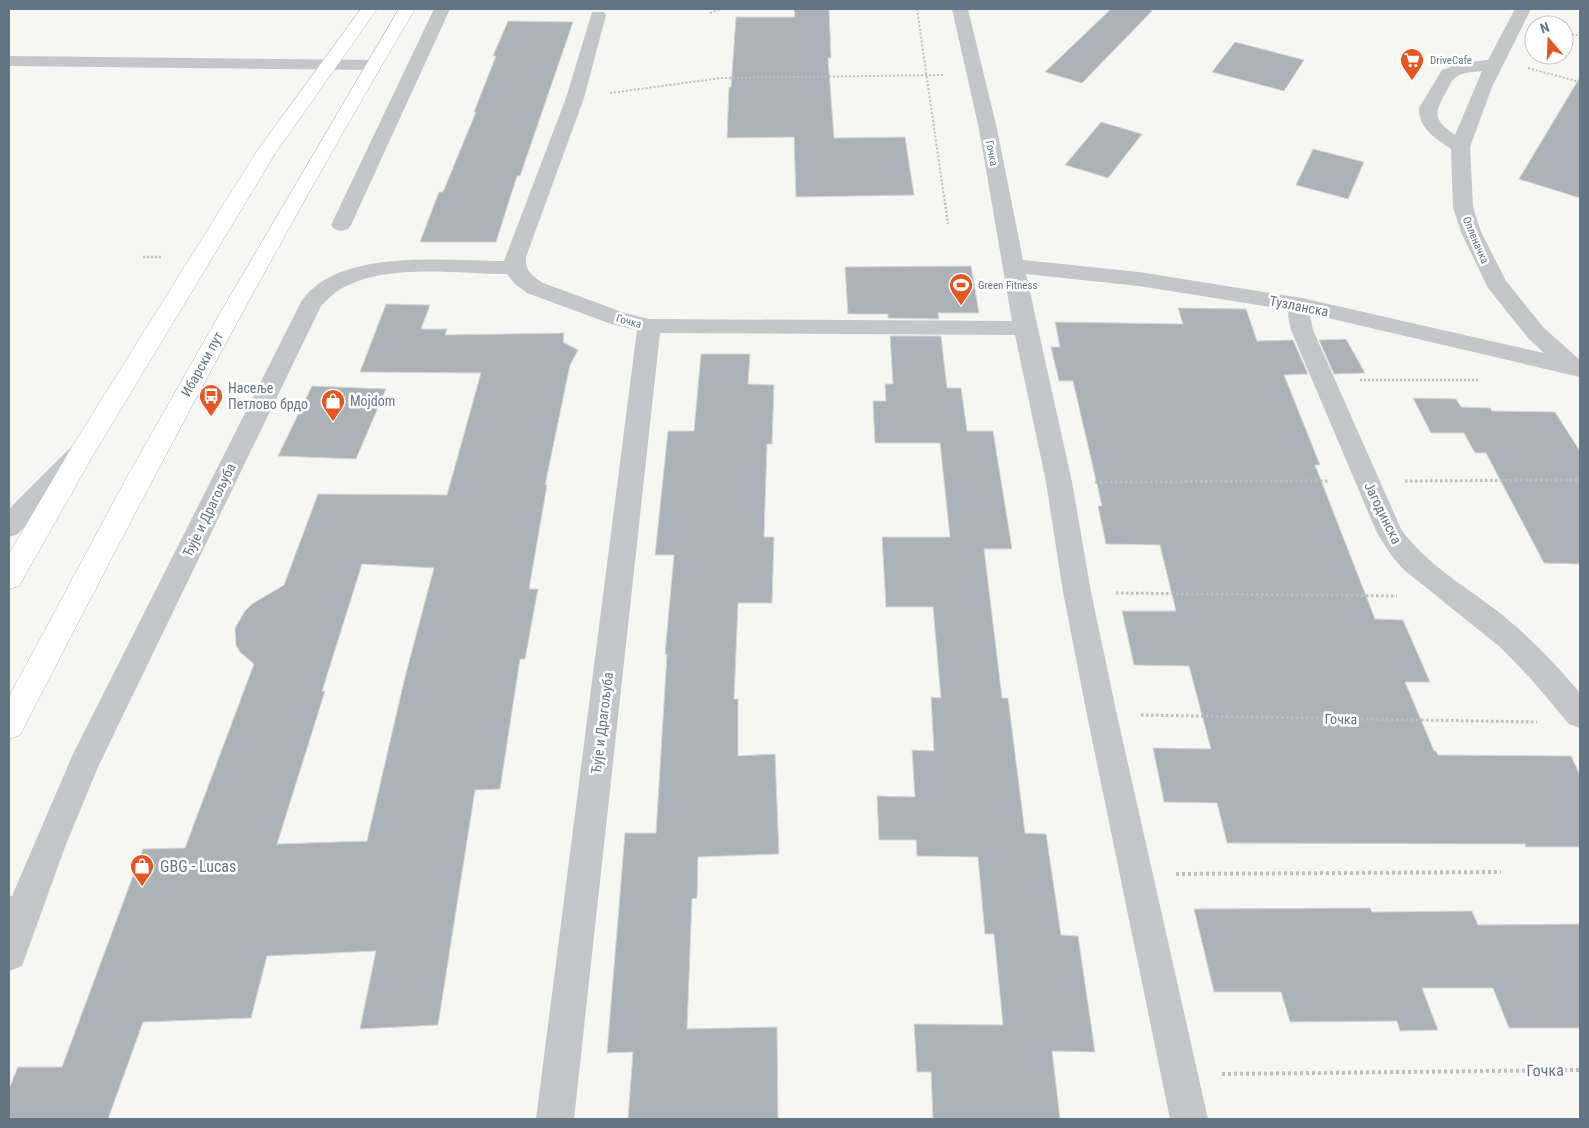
<svg xmlns="http://www.w3.org/2000/svg" width="1589" height="1128" viewBox="0 0 1589 1128" font-family="'Roboto Condensed',sans-serif">
	<style>
		.building { fill: #abb3b9; stroke: #d7d7d5; fill-rule: evenodd }
		.lines { fill: none; stroke-linecap: round; stroke-linejoin: round }
		.major-casing { stroke: #b6babe; stroke-width: 1 }
		.path-far3 { stroke: #bdbfc1; stroke-width: 2; stroke-dasharray: 2 2; stroke-linecap: butt }
		.path-far2 { stroke: #bdbfc1; stroke-width: 2.5; stroke-dasharray: 2 2; stroke-linecap: butt }
		.path-far1 { stroke: #bdbfc1; stroke-width: 3; stroke-dasharray: 2.5 2.5; stroke-linecap: butt }
		.path { stroke: #bdbfc1; stroke-width: 4; stroke-dasharray: 3 3; stroke-linecap: butt }
		.minor { fill: #c3c7ca; fill-rule: evenodd }
		.major { fill: #fff; fill-rule: evenodd }
		.labels { text-anchor: middle; stroke-width: 5; stroke-linejoin: round; paint-order: stroke }
		.far-poi-label { font-size: 11px; fill: #647584; stroke: #fff; text-anchor: start }
		.far-street-label { font-size: 11px; fill: #647584; stroke: #fff }
		.street-label { font-size: 14px; fill: #647584; stroke: #fff }
		.poi-label { font-size: 14px; fill: #647584; stroke: #fff; text-anchor: start }
		.near-poi-label { font-size: 16px; fill: #647584; stroke: #fff; text-anchor: start }
		.near-street-label { font-size: 16px; fill: #647584; stroke: #fff }
	</style>
	<rect width="100%" height="100%" fill="#f6f6f2"/>
	<path class="building" d="M794,9H829L831,58H828L834,138L905,137L914,195L796,197L794,137L727,138L729,87H731L736,17H795Z
		M1111,9H1149L1152,11L1082,83L1045,72Z
		M508,21L573,22L520,176H517L496,242H420L439,192H443L476,112H474L496,56H493Z
		M1235,42L1304,60L1284,91L1212,72Z
		M1580,77V198L1519,179Z
		M1101,122L1142,134L1108,178L1065,165Z
		M1313,149L1364,162L1348,199L1296,185Z
		M971,266L979,313H938L939,319L888,318V314H848L845,267Z
		M386,304L430,305L421,329H447L445,335L564,333L563,342L578,350L570,365L545,485H547L529,589H538L525,659H520L500,789L475,790L438,1025L360,1029L376,951L267,956L251,1018L143,1022L108,1119H9V1089L18,1067H62L143,849L185,848L254,664L240,652L236,645L235,628L245,611L252,604L284,585L318,494L447,495L481,373L360,372ZM362,564L434,568L405,677L367,841L277,844L325,691H322Z
		M1178,308L1246,309L1257,341L1293,340L1308,374L1284,375L1320,465H1315L1375,619L1403,620L1430,682H1405L1434,751H1436L1438,755L1571,756L1580,775V847H1526L1525,844L1227,843L1217,803L1164,802L1153,748L1211,749L1189,666L1134,665L1122,611H1176L1160,545L1106,544L1098,506H1102L1073,381H1059L1051,347H1060L1055,322L1183,324Z
		M890,336H941L947,388H961L967,431H993L1012,549H984L1002,698H1008L1025,833L1046,834L1061,935L1078,936L1095,1052L1052,1051L1060,1119H933L931,1072H917L914,1024L1003,1025L994,934H985L978,857L917,856L916,840H879L877,796L915,797L912,750L934,751L931,697L941,698L933,607H886L882,537H950L940,443H875L873,401H886L885,384H893Z
		M1346,339L1365,373L1334,374L1319,340Z
		M701,354H750L748,384L774,385L772,444H767L764,537H774L772,603H738L734,699H738V756L775,754L779,854L698,857L697,898L692,899L687,1029L777,1027L778,1119H628L633,1052L607,1053L625,833H656L667,654H665L674,555H655L668,431H694Z
		M312,386L386,389L356,459L278,456Z
		M1413,398L1456,399L1461,407L1490,408L1492,411L1555,412L1580,451V564L1544,563L1486,453H1475L1464,433H1431Z
		M1370,908L1372,912L1472,911L1478,925L1580,924V1028H1509L1493,988H1422L1438,1030L1400,1031L1397,1021L1290,1022L1281,992H1214L1194,909Z"/>
	<g class="lines">
		<g class="major-casing">
			<path id="major" d="M361,9H377L276,152L92,457L19,586L9,589V554L72,447L257,151Z
				M399,9H415C274,246 146,490 20,735L9,739V697L126,479L219,315Z"/>
		</g>
		<path class="path-far3" d="M917,9L944,197
			M710,13L721,9
			M1564,32L1580,36
			M1528,68L1580,82
			M610,93L721,78L943,75"/>
		<path class="path-far2" d="M944,195L948,224
			M143,257H162
			M1360,380H1479"/>
		<path class="path-far1" d="M1405,481L1580,480
			M1095,482L1329,481
			M1116,593L1397,596
			M1141,715L1537,722"/>
		<path class="path" d="M1176,874L1501,872
			M1222,1074L1580,1070"/>
		<path class="minor" d="M434,9H450L351,225L348,229L341,231L334,229L331,225Z
			M952,9H968L997,129L1023,260L1139,272L1302,298L1544,353L1528,338L1488,288L1461,232L1453,207L1451,149C1436,139 1418,128 1419,108L1442,70L1462,63L1488,60L1515,9H1531L1492,87L1470,147L1473,207L1481,232L1506,281L1544,328L1580,360V377L1311,314L1310,316L1313,330L1401,529C1426,564 1462,584 1496,610C1527,634 1555,663 1580,693V728L1569,724L1531,679L1500,647L1403,569L1391,555L1377,533L1291,330L1288,316L1289,310L1139,286L1026,274L1072,482L1091,592L1117,715L1208,1119H1170L1087,715L1063,592L1046,482L1015,335L660,333L574,1119H536L637,330L611,324L527,293L515,284L507,274C455,274 386,262 339,290C333,294 327,300 321,306L98,767L65,847L22,966L9,971V896H12L73,754L301,302C337,247 447,261 504,261L566,98L592,12H604L606,15L584,98L526,257C525,271 532,276 543,283L625,313L649,319L1012,321L979,129ZM1482,71L1455,135C1435,121 1433,115 1445,94C1448,89 1451,80 1456,77C1463,72 1474,72 1482,71Z
			M9,56L373,60L379,61L382,65L379,69L373,70L9,66Z
			M78,446L87,449L91,455L87,461L37,512L18,534L9,537V509L69,449Z"/>
		<use href="#major" class="major"/>
	</g>
	<defs>
		<g id="supermarket-pin" transform="scale(1.25)"><path d="M0 17L-7.5 6A9.5 9.5 0 1 1 7.5 6Z" fill="#e75521" stroke="#fff"/><path d="M-6-5.5h2.5l.6 2H6L4.5 2H-2.5L-4.4-4H-6ZM-1.5 3.2a1.3 1.3 0 1 0 .1 0ZM3 3.2a1.3 1.3 0 1 0 .1 0Z" fill="#fff"/></g>
		<g id="stadium-pin" transform="scale(1.25)"><path d="M0 17L-7.5 6A9.5 9.5 0 1 1 7.5 6Z" fill="#e75521" stroke="#fff"/><path d="M0-5a6.5 5 0 1 0 0 10a6.5 5 0 1 0 0-10ZM-3.5-1.8h7v3.6h-7Z" fill="#fff"/></g>
		<g id="bus-pin" transform="scale(1.25)"><path d="M0 17L-7.5 6A9.5 9.5 0 1 1 7.5 6Z" fill="#e75521" stroke="#fff"/><path d="M-5-6H5V4H4V6H2V4H-2V6H-4V4H-5ZM-3.5-4V0h7V-4ZM-3.5 1.2v1.5H-2V1.2ZM2 1.2v1.5H3.5V1.2Z" fill="#fff"/></g>
		<g id="shop-pin" transform="scale(1.25)"><path d="M0 17L-7.5 6A9.5 9.5 0 1 1 7.5 6Z" fill="#e75521" stroke="#fff"/><path d="M-5-2.5h2.3a2.7 3.5 0 0 1 5.4 0H5L5.5 6h-11ZM-1.5-2.5h3a1.5 2.3 0 0 0-3 0Z" fill="#fff"/></g>
	</defs>
	<g fill-rule="evenodd">
		<use href="#supermarket-pin" x="1412" y="60"/>
		<use href="#stadium-pin" x="961" y="285"/>
		<use href="#bus-pin" x="211" y="396"/>
		<use href="#shop-pin" x="333" y="401"/>
		<use href="#shop-pin" x="142" y="866"/>
	</g>
	<g class="labels">
		<g class="far-poi-label">
			<text x="1430" y="64">DriveCafe</text>
			<text x="978" y="289">Green Fitness</text>
		</g>
		<g class="far-street-label">
			<text transform="translate(992 153) rotate(79)" y="4">Гочка</text>
			<text transform="translate(1476 240) rotate(67)" y="4">Опленачка</text>
			<text transform="translate(629 321) rotate(15)" y="4">Гочка</text>
		</g>
		<g class="street-label">
			<text transform="translate(1299 306) rotate(11)" y="5">Тузланска</text>
			<text transform="translate(202 364) rotate(-61)" y="5">Ибарски пут</text>
			<text transform="translate(209 510) rotate(-64)" y="5">Ђује и Драгољуба</text>
			<text transform="translate(1383 513) rotate(64)" y="5">Јагодинска</text>
			<text transform="translate(1341 719) rotate(1)" y="5">Гочка</text>
			<text transform="translate(602 723) rotate(-83)" y="5">Ђује и Драгољуба</text>
		</g>
		<g class="poi-label">
			<text x="228" y="393">Насеље<tspan x="228" dy="16">Петлово брдо</tspan></text>
			<text x="350" y="406">Mojdom</text>
		</g>
		<g class="near-poi-label">
			<text x="160" y="872">GBG - Lucas</text>
		</g>
		<g class="near-street-label">
			<text transform="translate(1545 1070) rotate(-1)" y="6">Гочка</text>
		</g>
	</g>
	<rect width="1589" height="1128" fill="none" stroke="#647584" stroke-width="20"/>
	<g transform="translate(1549 40) rotate(341)"><circle r="24" fill="#ffffff" stroke="#c1c8ce"/>
	<path d="M0-4L9 19L0 12L-9 19Z" fill="#e75521"/>
	<text y="-8" font-size="14" font-weight="bold" text-anchor="middle" fill="#647584">N</text>
	</g>
</svg>
